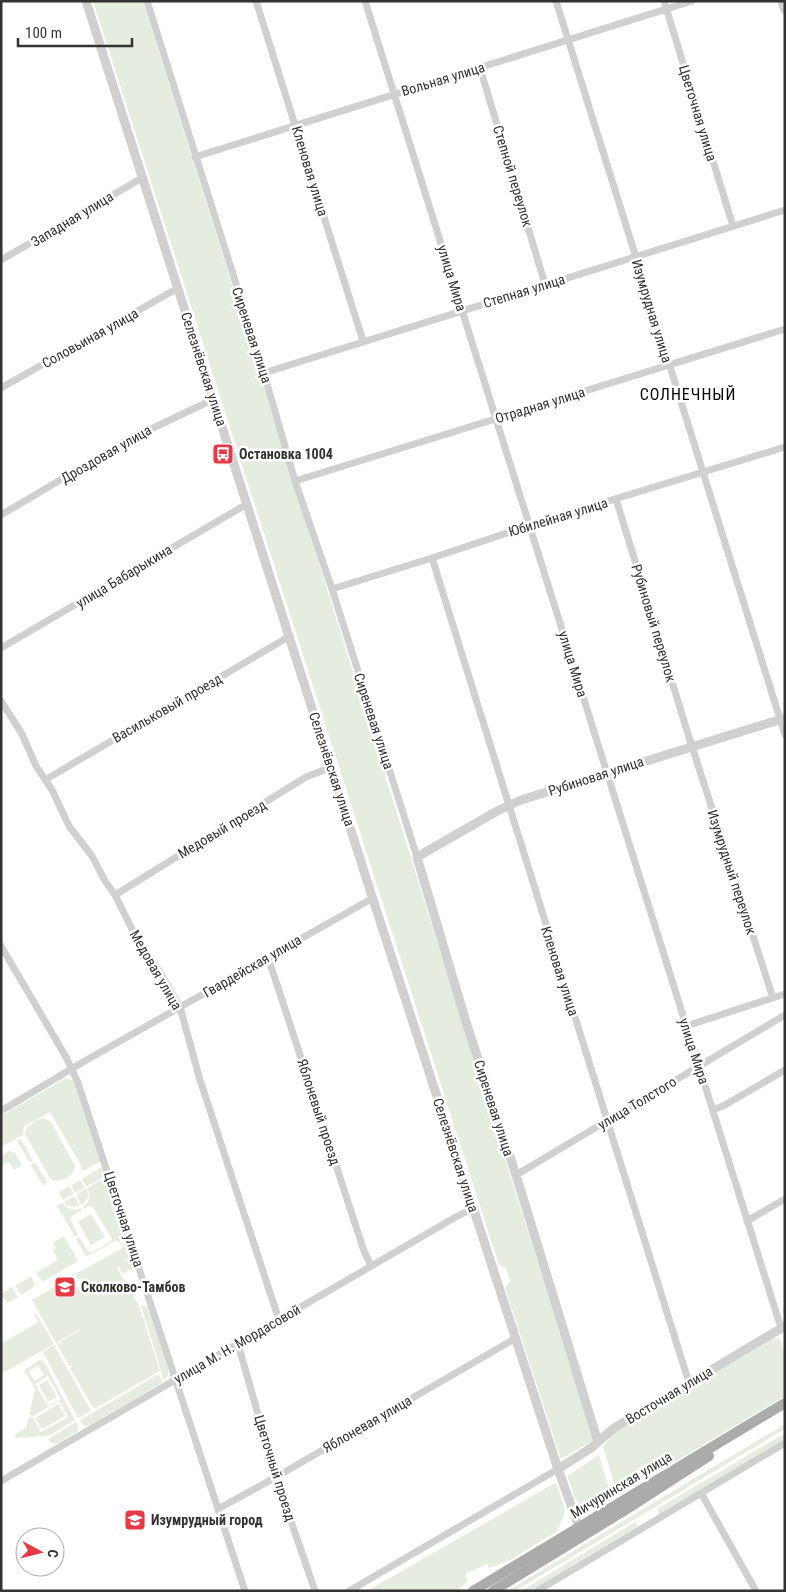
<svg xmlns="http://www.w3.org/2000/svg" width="786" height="1592" viewBox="0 0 786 1592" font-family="'Roboto Condensed',sans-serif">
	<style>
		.green { fill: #e6ecdf; fill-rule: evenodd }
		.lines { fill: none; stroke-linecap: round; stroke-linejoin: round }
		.minor { stroke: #d0d0d0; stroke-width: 7 }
		.tertiary { stroke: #d0d0d0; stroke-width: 9 }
		.primary { stroke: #ababab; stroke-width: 10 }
		.labels { text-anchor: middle; stroke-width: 5; stroke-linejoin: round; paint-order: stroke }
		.street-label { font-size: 14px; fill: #333; stroke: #fff }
		.poi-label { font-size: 14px; font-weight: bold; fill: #333; stroke: #fff; text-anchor: start }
		.quarter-label { font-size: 16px; letter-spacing: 1px; fill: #000; stroke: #fff }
	</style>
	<rect width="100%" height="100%" fill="#fff"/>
	<path class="green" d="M93,1H143C294,481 442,961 594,1440L561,1459L505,1288L510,1281L506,1268L499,1265Z
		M66,1078L74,1081L101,1161L83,1171L81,1168L82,1167L50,1112L24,1126L23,1135L1,1147V1116Z
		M43,1118L51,1122L75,1166C74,1177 58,1185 50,1178L25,1134C26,1125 35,1121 43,1118Z
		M21,1139L32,1158L33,1160L30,1163L17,1141Z
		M9,1151L15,1153L22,1165L14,1170L9,1162L1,1166V1156Z
		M34,1163L36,1164L47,1182L43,1186L31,1165Z
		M103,1166L106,1175L86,1187L82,1179Z
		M107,1177L125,1237L118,1243L117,1240L88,1256L85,1255L76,1239L79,1237L87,1250L91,1253L110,1242L112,1239L93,1207L89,1206L84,1209L83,1207C90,1202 91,1195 87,1188Z
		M80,1180L85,1188L75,1193L71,1185Z
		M69,1186L73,1194L63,1200L59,1192Z
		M86,1189L88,1193V1198L82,1205L77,1197L78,1194Z
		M72,1197L76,1198L80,1206L73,1207L66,1205L64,1202Z
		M63,1203C67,1210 74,1211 81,1208L82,1210L72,1216L70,1219L78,1235L75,1237L57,1206Z
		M91,1214L105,1237L91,1245L78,1222Z
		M64,1236L78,1261L42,1282L36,1273L58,1260L53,1250L56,1248L53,1242Z
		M124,1247L130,1250L134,1264L133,1268L123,1274L119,1267L117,1268L139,1306L160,1371L94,1409L70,1368L72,1366H69L57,1344L59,1342L61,1345L62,1344L61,1341L79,1331V1329L56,1343L32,1300L71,1277L78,1289L83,1286L76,1274Z
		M31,1276L35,1286L21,1295L15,1286Z
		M12,1287L18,1297L7,1303L1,1294Z
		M141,1305L148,1307L168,1368V1375L164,1381Z
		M36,1313L54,1344L1,1374V1344L38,1322L34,1314Z
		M774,1338L780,1339L785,1355V1396L618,1496L603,1446L616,1431Z
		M54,1345L91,1411L78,1418L43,1352Z
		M40,1360L44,1362L75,1420L48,1436L15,1438L16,1433L26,1428L29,1417L33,1418L41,1432L68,1417L59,1401L33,1416L29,1415L35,1389L24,1370ZM38,1366L44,1375L35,1381L29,1371ZM48,1376L61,1399L48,1406L35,1384Z
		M159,1374L162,1383L88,1426L83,1425L80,1420Z
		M47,1380L57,1397L48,1402L39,1385Z
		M58,1404L65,1416L42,1429L35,1418Z
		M76,1422L78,1427V1431L56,1444L51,1443L48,1439Z
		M785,1424V1429L515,1591H507Z
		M785,1433V1440L659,1514L657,1509Z
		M599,1455L612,1499C578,1519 579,1508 567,1476Z
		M555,1483L557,1485L565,1509L563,1519L556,1532L510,1560L489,1568L487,1564L466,1574L468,1581L457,1591H367Z
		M635,1522L638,1526L530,1591H521Z"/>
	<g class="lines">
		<path class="minor" d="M147,1L261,363L295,481L332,589L417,857
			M256,1L363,341
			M365,1L781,1328
			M556,1L785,735
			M664,1L733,226
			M480,68L545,284
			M195,157L692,1
			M1,260L142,178
			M264,373L785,210
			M1,388L178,288
			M295,481L785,329
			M616,499L688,734L773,998
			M1,515L128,440L214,399
			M432,558L689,1383
			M332,589L432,558L540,522L785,447
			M1,648L247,504
			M1,701L22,734L36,766L52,790L69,826L92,856L105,881L115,895L132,929L165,981L180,1007L200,1080L279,1320
			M45,780L290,636
			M115,895L306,777L332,767
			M1,946L66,1057L78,1083L245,1591
			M268,957L364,1251L371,1266
			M686,1026L785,994
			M713,1110L725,1105L785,1070
			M1,1111L83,1062L373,898
			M516,1175L785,1015
			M747,1221L785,1199
			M238,1344L276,1477L315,1591
			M1,1481L454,1218L473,1208
			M701,1493L756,1591
			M218,1509L276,1477L516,1338
			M349,1591L558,1469
			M537,1591L785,1443"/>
		<path class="tertiary" d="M86,1L378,915L558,1469L581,1533
			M782,1L785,10
			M598,1442L516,1175L466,1022L417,857L499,810L521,800L785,718
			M558,1469L591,1448L614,1428L785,1326"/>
		<path class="primary" d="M473,1591L785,1403
			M493,1591L627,1509L709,1456"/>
	</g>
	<defs>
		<g id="bus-square" transform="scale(1.125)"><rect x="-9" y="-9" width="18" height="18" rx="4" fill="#e63946" stroke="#fff"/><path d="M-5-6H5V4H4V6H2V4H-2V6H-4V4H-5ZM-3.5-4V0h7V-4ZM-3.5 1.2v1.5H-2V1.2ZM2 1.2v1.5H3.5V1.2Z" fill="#fff"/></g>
		<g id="school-square" transform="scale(1.125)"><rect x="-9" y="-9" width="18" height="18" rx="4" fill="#e63946" stroke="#fff"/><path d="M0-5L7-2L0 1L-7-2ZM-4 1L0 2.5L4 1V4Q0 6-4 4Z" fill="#fff"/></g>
	</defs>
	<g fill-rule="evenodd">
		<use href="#bus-square" x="223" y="454"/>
		<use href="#school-square" x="65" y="1287"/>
		<use href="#school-square" x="135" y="1520"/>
	</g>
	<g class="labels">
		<g class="street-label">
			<text transform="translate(443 79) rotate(-17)" y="5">Вольная улица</text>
			<text transform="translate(698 113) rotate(73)" y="5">Цветочная улица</text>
			<text transform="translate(310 171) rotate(73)" y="5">Кленовая улица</text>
			<text transform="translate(513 176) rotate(73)" y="5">Степной переулок</text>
			<text transform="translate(72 219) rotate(-31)" y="5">Западная улица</text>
			<text transform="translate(452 278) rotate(73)" y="5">улица Мира</text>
			<text transform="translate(524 291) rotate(-17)" y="5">Степная улица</text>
			<text transform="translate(652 311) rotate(73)" y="5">Изумрудная улица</text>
			<text transform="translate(252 335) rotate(72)" y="5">Сиреневая улица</text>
			<text transform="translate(90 338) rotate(-29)" y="5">Соловьиная улица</text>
			<text transform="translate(204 369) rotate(72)" y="5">Селезнёвская улица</text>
			<text transform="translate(540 405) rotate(-17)" y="5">Отрадная улица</text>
			<text transform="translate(106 454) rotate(-30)" y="5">Дроздовая улица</text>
			<text transform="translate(558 517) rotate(-17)" y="5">Юбилейная улица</text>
			<text transform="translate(124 576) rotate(-31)" y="5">улица Бабарыкина</text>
			<text transform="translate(654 623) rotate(73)" y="5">Рубиновый переулок</text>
			<text transform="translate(573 664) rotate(73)" y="5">улица Мира</text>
			<text transform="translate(167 708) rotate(-30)" y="5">Васильковый проезд</text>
			<text transform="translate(374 721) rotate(72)" y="5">Сиреневая улица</text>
			<text transform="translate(332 769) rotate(72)" y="5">Селезнёвская улица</text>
			<text transform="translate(596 776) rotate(-18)" y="5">Рубиновая улица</text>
			<text transform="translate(222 829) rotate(-31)" y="5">Медовый проезд</text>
			<text transform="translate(732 872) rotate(72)" y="5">Изумрудный переулок</text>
			<text transform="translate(252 966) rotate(-30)" y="5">Гвардейская улица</text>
			<text transform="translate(156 970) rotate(60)" y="5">Медовая улица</text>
			<text transform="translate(560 971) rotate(72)" y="5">Кленовая улица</text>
			<text transform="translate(694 1051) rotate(72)" y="5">улица Мира</text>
			<text transform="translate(637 1103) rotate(-31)" y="5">улица Толстого</text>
			<text transform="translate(494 1108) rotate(72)" y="5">Сиреневая улица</text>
			<text transform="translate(319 1112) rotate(72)" y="5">Яблоневый проезд</text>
			<text transform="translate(456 1155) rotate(72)" y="5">Селезнёвская улица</text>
			<text transform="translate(124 1219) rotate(72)" y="5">Цветочная улица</text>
			<text transform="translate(237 1344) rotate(-30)" y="5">улица М. Н. Мордасовой</text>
			<text transform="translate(669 1395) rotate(-31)" y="5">Восточная улица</text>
			<text transform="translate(367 1424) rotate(-30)" y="5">Яблоневая улица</text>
			<text transform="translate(275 1468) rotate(73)" y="5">Цветочный проезд</text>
			<text transform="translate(621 1485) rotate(-31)" y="5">Мичуринская улица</text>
		</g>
		<g class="poi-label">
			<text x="239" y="459">Остановка 1004</text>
			<text x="81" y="1292">Сколково-Тамбов</text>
			<text x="151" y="1525">Изумрудный город</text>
		</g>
		<g class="quarter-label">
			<text x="688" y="400">СОЛНЕЧНЫЙ</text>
		</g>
	</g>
	<rect width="786" height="1592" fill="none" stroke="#333333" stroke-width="5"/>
	<g transform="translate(40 1552) rotate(97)"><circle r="24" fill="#ffffff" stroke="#adadad"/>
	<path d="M0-4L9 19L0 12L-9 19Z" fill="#e63946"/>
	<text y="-8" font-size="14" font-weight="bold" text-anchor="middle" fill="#333333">С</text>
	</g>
	<path d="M18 38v8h114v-8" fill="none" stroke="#333333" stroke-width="2.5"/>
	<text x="25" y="38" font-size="15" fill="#333333" stroke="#ffffff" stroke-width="4" paint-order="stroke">100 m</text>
</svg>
